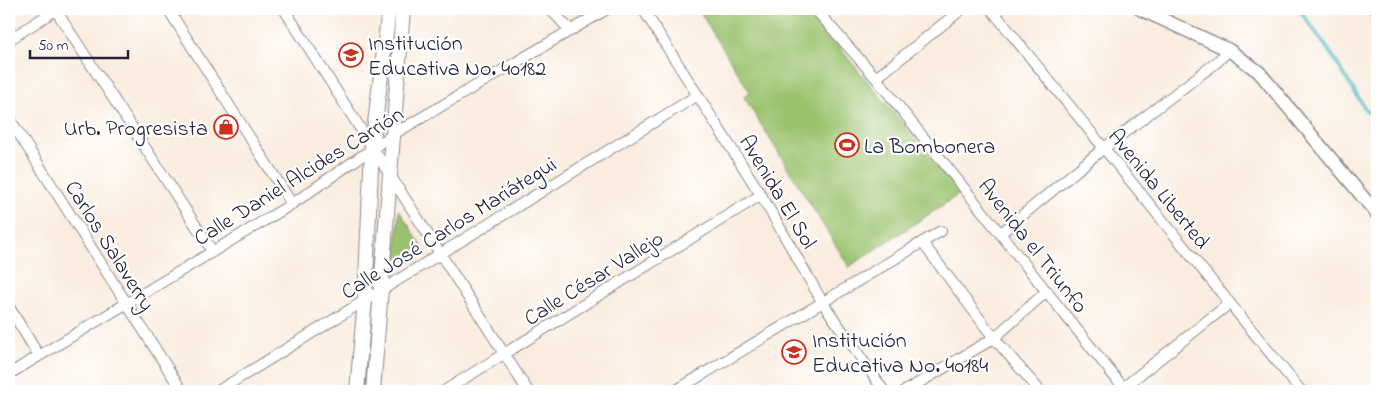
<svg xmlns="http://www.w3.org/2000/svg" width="1386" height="400" viewBox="0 0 1386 400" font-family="'Indie Flower',sans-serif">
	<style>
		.green { fill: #9ac26d; stroke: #5e7254 }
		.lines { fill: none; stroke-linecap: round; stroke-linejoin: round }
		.stream { stroke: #50bec4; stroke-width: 4 }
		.minor-casing { stroke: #8e878c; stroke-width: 12 }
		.tertiary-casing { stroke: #8e878c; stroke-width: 15 }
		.secondary-casing { stroke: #8e878c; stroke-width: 16 }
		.minor { stroke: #fff; stroke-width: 10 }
		.tertiary { stroke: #fff; stroke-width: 12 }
		.secondary { stroke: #fff; stroke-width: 14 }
		.labels { text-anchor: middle; stroke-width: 4.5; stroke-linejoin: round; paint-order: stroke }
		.poi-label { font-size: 22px; fill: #22223b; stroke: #fff; text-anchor: start }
		.street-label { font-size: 22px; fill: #22223b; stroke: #fff }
	</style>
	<rect width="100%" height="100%" fill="#fff"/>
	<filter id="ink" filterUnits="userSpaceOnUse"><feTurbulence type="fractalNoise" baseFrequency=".02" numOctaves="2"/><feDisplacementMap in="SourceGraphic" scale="10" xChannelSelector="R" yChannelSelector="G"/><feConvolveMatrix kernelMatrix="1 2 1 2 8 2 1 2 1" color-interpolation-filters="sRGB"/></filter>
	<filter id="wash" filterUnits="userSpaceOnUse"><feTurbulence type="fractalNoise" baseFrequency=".0096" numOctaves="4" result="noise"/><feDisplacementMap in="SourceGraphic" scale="20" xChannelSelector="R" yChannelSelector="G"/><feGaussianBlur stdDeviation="1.12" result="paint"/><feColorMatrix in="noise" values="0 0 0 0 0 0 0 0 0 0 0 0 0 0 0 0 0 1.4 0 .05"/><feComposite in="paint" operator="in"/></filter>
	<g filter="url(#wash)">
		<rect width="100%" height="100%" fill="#faecde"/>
		<path class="green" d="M706,9H807L961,193L849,267L744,97L750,92L700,12Z
			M399,210L423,248L395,264Z"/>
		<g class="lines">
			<path class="stream" d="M1299,9L1332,55L1365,109L1377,119"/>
		</g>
	</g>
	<g filter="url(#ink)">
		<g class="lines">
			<g class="minor-casing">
				<path id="minor" d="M55,9L213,252
					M168,9L292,204
					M284,9L528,391
					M550,9L571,31
					M643,9L761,195L823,303L884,391
					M815,9L876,78L1126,391
					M991,9L1301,391
					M1374,9L1377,11
					M9,40L57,9
					M876,78L962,9
					M9,118L182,391
					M1001,233L1104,148L1217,62L1229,50
					M922,242L994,338L1040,391
					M9,307L39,356
					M9,374L292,204L392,135L607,9
					M218,391L698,95
					M444,391L761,195
					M675,391L941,231
					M905,391L994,338L1047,291
					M1119,391L1230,303"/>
			</g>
			<g class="tertiary-casing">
				<path id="tertiary" d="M1140,9L1229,50L1259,72L1377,214"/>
			</g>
			<g class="secondary-casing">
				<path id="secondary" d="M357,391L365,299L372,148L389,9
					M373,391L403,9"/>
			</g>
			<use href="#minor" class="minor"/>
			<use href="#tertiary" class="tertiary"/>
			<use href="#secondary" class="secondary"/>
		</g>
	</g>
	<defs>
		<g id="school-ring" transform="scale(1.25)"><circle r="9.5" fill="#fff" stroke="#c8321e" stroke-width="1.5"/><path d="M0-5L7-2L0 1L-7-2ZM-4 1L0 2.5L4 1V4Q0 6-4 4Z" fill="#c8321e"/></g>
		<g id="shop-ring" transform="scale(1.25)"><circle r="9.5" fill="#fff" stroke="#c8321e" stroke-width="1.5"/><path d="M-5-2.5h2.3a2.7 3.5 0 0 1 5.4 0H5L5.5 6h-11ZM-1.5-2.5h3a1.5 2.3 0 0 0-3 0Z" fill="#c8321e"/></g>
		<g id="stadium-ring" transform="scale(1.25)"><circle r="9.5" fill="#fff" stroke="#c8321e" stroke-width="1.5"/><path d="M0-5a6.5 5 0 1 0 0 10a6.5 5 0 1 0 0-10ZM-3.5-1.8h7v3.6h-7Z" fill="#c8321e"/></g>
	</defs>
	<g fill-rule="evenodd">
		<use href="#school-ring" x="351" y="55"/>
		<use href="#shop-ring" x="226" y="127"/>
		<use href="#stadium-ring" x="847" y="145"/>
		<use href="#school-ring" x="794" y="352"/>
	</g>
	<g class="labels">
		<g class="poi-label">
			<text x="368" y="50">Institución<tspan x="368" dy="25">Educativa No. 40182</tspan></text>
			<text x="208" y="135" text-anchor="end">Urb. Progresista</text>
			<text x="864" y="153">La Bombonera</text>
			<text x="812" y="347">Institución<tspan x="812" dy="25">Educativa No. 40184</tspan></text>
		</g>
		<g class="street-label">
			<text transform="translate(298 175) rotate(-32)" y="8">Calle Daniel Alcides Carrión</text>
			<text transform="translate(1160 188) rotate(51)" y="8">Avenida Liberted</text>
			<text transform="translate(779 191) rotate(59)" y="8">Avenida El Sol</text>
			<text transform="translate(448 227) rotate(-32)" y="8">Calle José Carlos Mariátegui</text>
			<text transform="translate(111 245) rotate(58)" y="8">Carlos Salaverry</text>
			<text transform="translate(1034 245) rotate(52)" y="8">Avenida el Triunfo</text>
			<text transform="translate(593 277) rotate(-32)" y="8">Calle César Vallejo</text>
		</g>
	</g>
	<rect width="1386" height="400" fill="none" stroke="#fff" stroke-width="30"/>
	<path d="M30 50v8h98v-8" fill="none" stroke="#22223b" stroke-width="2.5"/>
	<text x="38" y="50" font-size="15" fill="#22223b" stroke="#ffffff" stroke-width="4" paint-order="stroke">50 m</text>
</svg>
